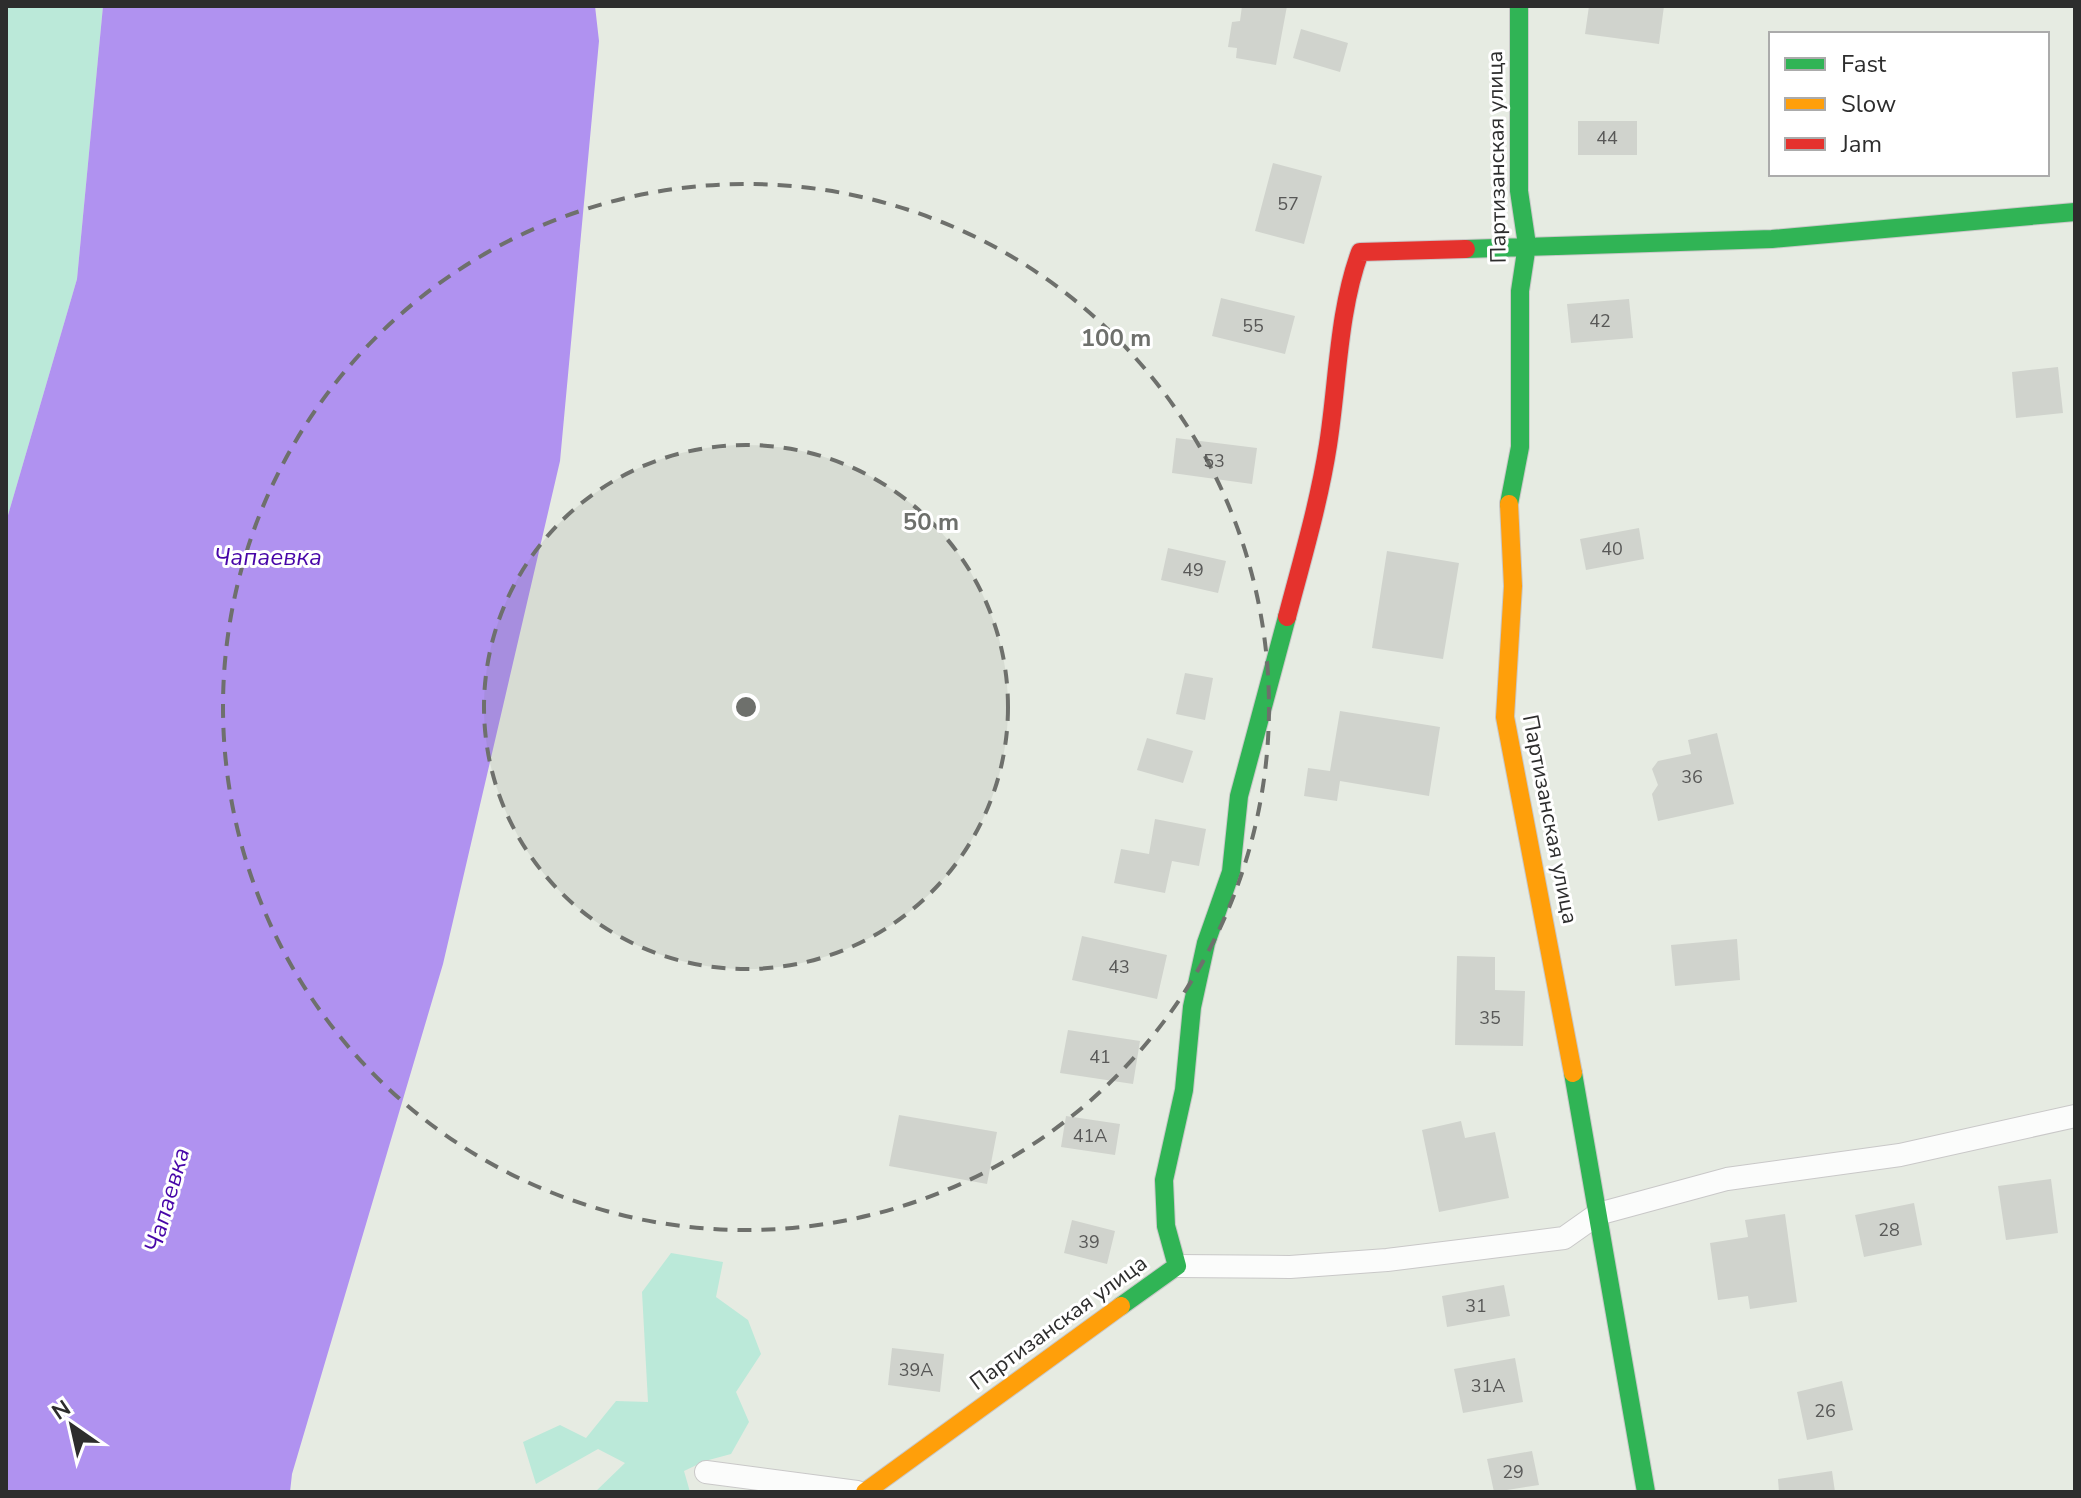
<svg xmlns="http://www.w3.org/2000/svg" width="2081" height="1498" viewBox="0 0 2081 1498" font-family="'Nunito Sans',sans-serif">
	<style>
		.green { fill: #bbe9d9 }
		.water { fill: #b092f0 }
		.building { fill: #d0d3cd }
		.lines { fill: none; stroke-linecap: round; stroke-linejoin: round }
		.lane-casing { stroke: #c9c8c8; stroke-width: 24 }
		.fast-casing { stroke: #c9c8c8; stroke-width: 20 }
		.slow-casing { stroke: #c9c8c8; stroke-width: 20 }
		.jam-casing { stroke: #c9c8c8; stroke-width: 20 }
		.lane { stroke: #fbfcfb; stroke-width: 22 }
		.fast { stroke: #30b455; stroke-width: 18 }
		.slow { stroke: #ff9f0a; stroke-width: 18 }
		.jam { stroke: #e5322d; stroke-width: 18 }
		.ring { fill: none; stroke: #6e706c; stroke-width: 4; stroke-dasharray: 14 10 }
		.labels { text-anchor: middle; stroke-width: 6; stroke-linejoin: round; paint-order: stroke }
		.number-label { font-size: 18px; fill: #585857 }
		.street-label { font-size: 22px; fill: #2d2d2d; stroke: #fff }
		.water-label { font-size: 24px; font-style: italic; fill: #4705a8; stroke: #fff }
		.centre { fill: #6e706c; stroke: #fff; stroke-width: 4 }
		.ring-label { font-size: 24px; text-anchor: middle; font-weight: bold; fill: #6e706c; stroke: #fff; stroke-width: 6; stroke-linejoin: round; paint-order: stroke }
	</style>
	<rect width="100%" height="100%" fill="#e6ebe2"/>
	<path class="green" d="M6,6H103L77,279L6,522Z
		M671,1253L723,1262L716,1297L748,1320L761,1354L736,1392L749,1422L731,1454L705,1461L684,1471L690,1492H595L625,1463L598,1449L536,1484L523,1442L560,1425L586,1438L616,1401L648,1402L642,1292Z"/>
	<path class="water" d="M103,6H595L599,41L560,461L443,964L292,1474L290,1492H6V522L77,279Z"/>
	<path class="building" d="M1242,6H1287L1276,65L1236,58L1237,48L1228,47L1232,22L1240,21Z
		M1589,6H1664L1659,44L1585,34Z
		M1301,29L1348,43L1340,72L1293,58Z
		M1578,121H1637V155H1578Z
		M1273,163L1322,176L1304,244L1255,231Z
		M1221,298L1295,316L1285,354L1212,336Z
		M1629,299L1633,338L1571,343L1567,304Z
		M2058,367L2063,413L2016,418L2012,372Z
		M1176,438L1257,448L1252,484L1172,473Z
		M1639,528L1644,559L1586,570L1580,539Z
		M1168,548L1226,561L1218,593L1161,580Z
		M1387,551L1459,563L1443,659L1372,648Z
		M1185,673L1213,678L1205,720L1176,714Z
		M1340,711L1440,727L1429,796L1340,781L1337,801L1304,796L1308,768L1330,771Z
		M1717,733L1734,804L1658,821L1652,794L1658,785L1652,769L1658,761L1691,754L1688,740Z
		M1147,738L1193,751L1183,783L1137,770Z
		M1155,819L1206,829L1199,866L1172,861L1165,893L1114,883L1121,849L1149,854Z
		M1082,936L1167,955L1157,999L1072,980Z
		M1737,939L1740,980L1675,986L1671,945Z
		M1457,956L1495,957V990L1525,991L1523,1046L1455,1045Z
		M1068,1030L1140,1041L1133,1084L1060,1073Z
		M899,1115L997,1132L987,1184L889,1166Z
		M1066,1116L1120,1124L1115,1155L1061,1147Z
		M1461,1121L1465,1138L1495,1132L1509,1198L1439,1212L1422,1130Z
		M2051,1179L2058,1233L2006,1240L1998,1186Z
		M1914,1203L1922,1245L1864,1257L1855,1215Z
		M1785,1214L1797,1302L1750,1309L1748,1296L1718,1300L1710,1243L1748,1237L1745,1220Z
		M1072,1220L1115,1231L1107,1264L1064,1253Z
		M1504,1285L1510,1316L1447,1327L1442,1296Z
		M892,1348L944,1354L940,1392L888,1385Z
		M1515,1358L1523,1402L1463,1413L1454,1369Z
		M1842,1381L1853,1430L1807,1440L1797,1392Z
		M1532,1451L1539,1485L1494,1492L1487,1459Z
		M1832,1471L1835,1492H1779L1778,1479Z"/>
	<g class="lines">
		<g class="lane-casing">
			<path id="lane" d="M1177,1266L1290,1267L1387,1260L1564,1238L1598,1214L1727,1179L1900,1155L2075,1116
				M706,1472L857,1492"/>
		</g>
		<g class="fast-casing">
			<path id="fast" d="M1466,249L1772,239L2075,212
				M1509,504L1520,447V291L1527,245L1519,191V6
				M1573,1073L1646,1492
				M1121,1306L1177,1266L1166,1226L1164,1180L1184,1090L1192,1007L1206,943L1231,872L1239,796L1287,617"/>
		</g>
		<g class="slow-casing">
			<path id="slow" d="M1509,504L1513,586L1505,717L1573,1073
				M865,1492L1121,1306"/>
		</g>
		<g class="jam-casing">
			<path id="jam" d="M1287,617C1302,560 1319,503 1328,445C1338,381 1338,312 1360,252L1466,249"/>
		</g>
		<use href="#lane" class="lane"/>
		<use href="#fast" class="fast"/>
		<use href="#slow" class="slow"/>
		<use href="#jam" class="jam"/>
	</g>
	<circle cx="746" cy="707" r="262" fill="#6e706c" fill-opacity=".12"/>
	<g class="ring">
		<circle cx="746" cy="707" r="262"/>
		<circle cx="746" cy="707" r="523"/>
	</g>
	<g class="labels">
		<g class="number-label">
			<text x="1607" y="144">44</text>
			<text x="1288" y="210">57</text>
			<text x="1600" y="327">42</text>
			<text x="1253" y="332">55</text>
			<text x="1214" y="467">53</text>
			<text x="1612" y="555">40</text>
			<text x="1193" y="576">49</text>
			<text x="1692" y="783">36</text>
			<text x="1119" y="973">43</text>
			<text x="1490" y="1024">35</text>
			<text x="1100" y="1063">41</text>
			<text x="1090" y="1142">41А</text>
			<text x="1889" y="1236">28</text>
			<text x="1089" y="1248">39</text>
			<text x="1476" y="1312">31</text>
			<text x="916" y="1376">39А</text>
			<text x="1488" y="1392">31А</text>
			<text x="1825" y="1417">26</text>
			<text x="1513" y="1478">29</text>
		</g>
		<g class="street-label">
			<text transform="translate(1496 157) rotate(-91)" y="8">Партизанская улица</text>
			<text transform="translate(1551 819) rotate(79)" y="8">Партизанская улица</text>
			<text transform="translate(1058 1322) rotate(-36)" y="8">Партизанская улица</text>
		</g>
		<g class="water-label">
			<text x="268" y="565">Чапаевка</text>
			<text transform="translate(167 1200) rotate(-74)" y="8">Чапаевка</text>
		</g>
	</g>
	<circle cx="746" cy="707" r="12" class="centre"/>
	<g class="ring-label">
		<text x="1116" y="346">100 m</text>
		<text x="931" y="530">50 m</text>
	</g>
	<rect width="2081" height="1498" fill="none" stroke="#2d2d2d" stroke-width="16"/>
	<rect x="1769" y="32" width="280" height="144" fill="#ffffff" stroke="#ababab" stroke-width="2"/>
	<rect x="1785" y="58" width="40" height="12" fill="#30b455" stroke="#ababab" stroke-width="2"/>
	<text x="1841" y="72" font-size="24" fill="#2d2d2d">Fast</text>
	<rect x="1785" y="98" width="40" height="12" fill="#ff9f0a" stroke="#ababab" stroke-width="2"/>
	<text x="1841" y="112" font-size="24" fill="#2d2d2d">Slow</text>
	<rect x="1785" y="138" width="40" height="12" fill="#e5322d" stroke="#ababab" stroke-width="2"/>
	<text x="1841" y="152" font-size="24" fill="#2d2d2d">Jam</text>
	<g transform="translate(72 1426) rotate(326)" stroke="#ffffff" stroke-width="6" paint-order="stroke">
	<path d="M0-6L14 30L0 20L-14 30Z" fill="#2d2d2d"/>
	<text y="-12" font-size="22" font-weight="bold" text-anchor="middle" fill="#2d2d2d">N</text>
	</g>
</svg>
